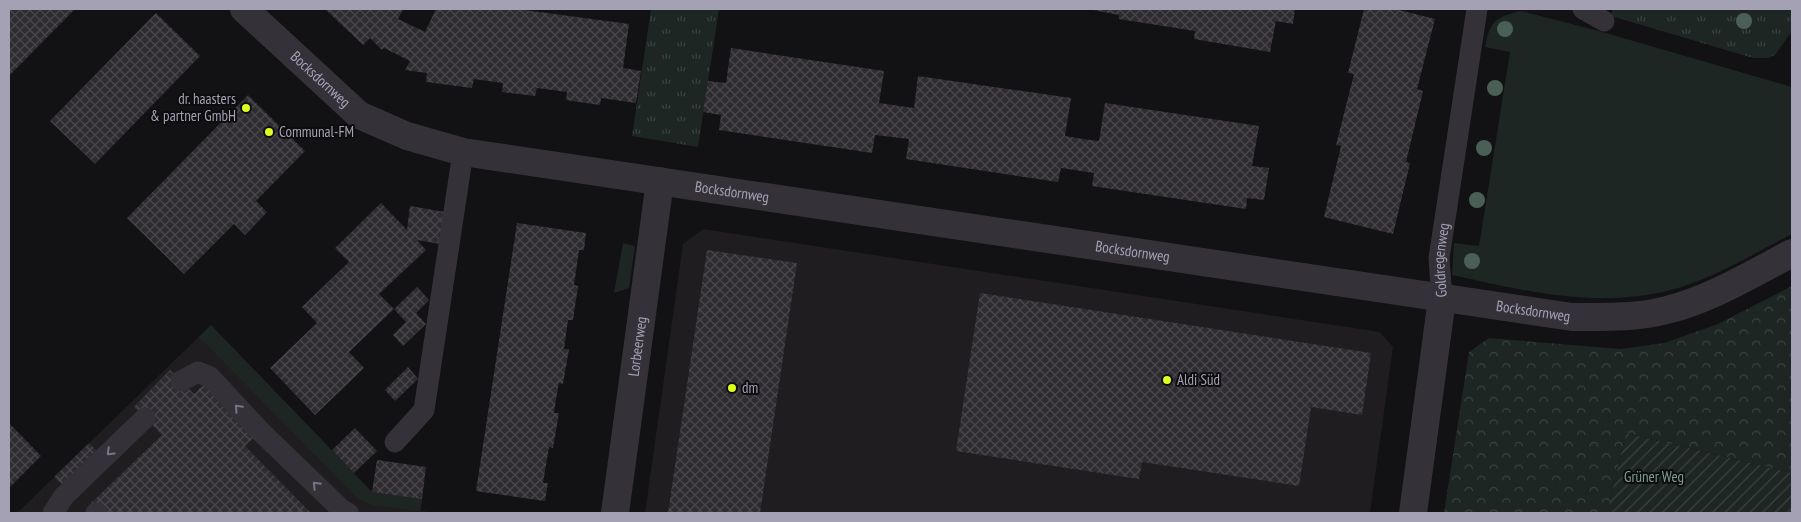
<svg xmlns="http://www.w3.org/2000/svg" width="1801" height="522" viewBox="0 0 1801 522" font-family="'PT Sans Narrow',sans-serif">
	<style>
		.built { fill: #1f1d20 }
		.grass { fill: #1d2623 }
		.forest { fill: url(#forest-crowns) }
		.park { fill: url(#park-tufts) }
		.garden { fill: url(#garden-furrows) }
		.building { fill: url(#building-cross-hatch) }
		.lines { fill: none; stroke-linecap: round; stroke-linejoin: round }
		.lane { stroke: #343238; stroke-width: 21 }
		.street { stroke: #343238; stroke-width: 28 }
		.tree { fill: #4a6057 }
		.oneway { stroke: #787583 }
		.poi-dot { fill: #dbff1e; stroke: #0d0c0e; stroke-width: 2 }
		.labels { text-anchor: middle; stroke-width: 4; stroke-linejoin: round; paint-order: stroke }
		.street-label { font-size: 15px; fill: #a5a1b5; stroke: #0d0c0e }
		.poi-label { font-size: 15px; fill: #a5a1b5; stroke: #0d0c0e; text-anchor: start }
		.park-label { font-size: 15px; fill: #77a18f; stroke: #0d0c0e }
	</style>
	<defs>
		<pattern id="forest-crowns" width="20" height="18" patternUnits="userSpaceOnUse" patternTransform="scale(1.25)"><rect width="20" height="18" fill="#1d2623"/><path d="M2 6a3 3 0 1 1 6 0M12 15a3 3 0 1 1 6 0" fill="none" stroke="#3b4241"/></pattern>
		<pattern id="park-tufts" width="24" height="20" patternUnits="userSpaceOnUse" patternTransform="scale(1.25)"><rect width="24" height="20" fill="#1d2623"/><path d="M3 7l-1-3M5 7V3M7 7l1-3M15 17l-1-3M17 17v-4M19 17l1-3" fill="none" stroke="#3b4241"/></pattern>
		<pattern id="garden-furrows" width="10" height="10" patternUnits="userSpaceOnUse" patternTransform="scale(1.25)"><rect width="10" height="10" fill="#1d2623"/><path d="M-1 1l2-2M0 10L10 0M9 11l2-2" fill="none" stroke="#3b4241"/></pattern>
		<pattern id="building-cross-hatch" width="8" height="8" patternUnits="userSpaceOnUse" patternTransform="scale(1.25)"><rect width="8" height="8" fill="#2e2c30"/><path d="M0 0l8 8M0 8l8-8" fill="none" stroke="#49474c"/></pattern>
	</defs>
	<rect width="100%" height="100%" fill="#121113"/>
	<path class="built" d="M703,229L1380,332L1393,347L1370,513H645L683,244Z
		M211,325L372,492L422,499L421,511L438,513H17Z"/>
	<path class="grass" d="M1521,11L1599,31L1792,87V234C1753,254 1713,279 1671,290C1596,309 1525,291 1452,275L1454,243L1479,246L1510,52L1485,47C1490,21 1495,17 1521,11Z
		M623,243L635,246L629,288L614,293Z
		M211,325L372,492L422,499L420,511L372,505L358,499L199,337Z"/>
	<path class="forest" d="M1792,286V473L1626,433L1607,513H1444L1469,352L1489,338L1621,349L1664,343L1718,324Z"/>
	<path class="park" d="M651,9H719L698,147L632,136Z
		M1613,9H1792V31L1775,55L1768,58H1753L1611,16Z"/>
	<path class="garden" d="M1626,433L1792,473V513H1607Z"/>
	<path class="building" d="M9,9H75L9,76Z
		M325,9H403L398,19L425,32L436,9H517L629,24L623,68L641,71L636,103L601,98L600,105L566,100L567,92L537,88L535,96L502,92L503,83L474,79L472,88L426,82L427,73L405,70L410,61L384,48L382,50L370,38L363,45Z
		M1088,9H1295L1293,24L1276,21L1270,52L1194,39L1195,31L1119,19V15Z
		M1364,9H1395L1435,19L1417,89L1423,91L1406,162L1410,163L1393,234L1324,217L1341,146L1336,145L1354,74L1348,73Z
		M156,13L200,56L95,164L50,121Z
		M731,48L884,71L879,103L914,108L918,76L1071,98L1065,136L1083,139L1099,141L1105,103L1259,126L1252,166L1269,168L1264,200L1247,198L1246,209L1092,186L1094,173L1061,168L1058,182L906,159L909,139L875,135L872,153L719,130L721,115L703,112L708,81L726,83Z
		M248,95L305,151L256,201L267,212L245,235L234,224L184,274L127,218Z
		M381,203L407,230L410,206L445,212L440,244L417,240L426,250L379,294L394,309L349,352L364,368L315,415L270,368L317,323L302,307L349,262L335,248Z
		M517,223L586,233L584,250H579L574,285L578,286L573,320H568L566,334L564,349H569L563,384L559,383L556,399L554,413H559L553,448L549,447L543,483H548L545,501L476,491Z
		M707,250L797,263L760,513H668Z
		M417,287L429,300L416,313L426,324L403,346L393,335L406,322L394,309Z
		M980,293L1371,353L1362,415L1311,407L1299,486L1142,462L1139,479L956,451Z
		M408,367L418,379L395,401L385,390Z
		M170,370L194,394L205,383L256,435L245,446L311,513H97L89,505L162,435L134,407Z
		M9,423L41,456L9,488Z
		M355,428L377,451L354,473L332,450Z
		M89,443L100,454L66,488L54,477Z
		M377,460L426,467L422,499L372,492Z"/>
	<g class="lines">
		<g class="lane">
			<path d="M1583,9L1604,21"/>
			<path id="s1" d="M1442,299L1439,258L1477,9"/>
			<path d="M181,381L198,372L210,377L259,430L341,509L348,513"/>
			<path d="M395,442L424,410L463,152"/>
			<path d="M53,513L64,496L145,418"/>
			<path d="M96,513H97"/>
		</g>
		<g class="street">
			<path id="s2" d="M244,9L359,115L407,136L463,152L1572,317C1603,317 1636,318 1667,310C1711,299 1752,274 1792,253"/>
			<path id="s3" d="M615,513L660,181"/>
			<path d="M1413,513L1442,299"/>
		</g>
	</g>
	<g class="tree">
		<circle cx="1744" cy="21" r="8"/>
		<circle cx="1505" cy="29" r="8"/>
		<circle cx="1495" cy="88" r="8"/>
		<circle cx="1484" cy="148" r="8"/>
		<circle cx="1477" cy="200" r="8"/>
		<circle cx="1472" cy="261" r="8"/>
	</g>
	<defs><path id="oneway-chevron" d="M-2-3.5L2.5 0L-2 3.5" fill="none" stroke-width="1.6" stroke-linecap="round" stroke-linejoin="round" transform="scale(1.25)"/></defs>
	<g class="oneway">
		<use href="#oneway-chevron" transform="translate(238 408) rotate(-133)"/>
		<use href="#oneway-chevron" transform="translate(110 452) rotate(136)"/>
		<use href="#oneway-chevron" transform="translate(316 485) rotate(-135)"/>
	</g>
	<g class="poi-dot">
		<circle cx="246" cy="108" r="5"/>
		<circle cx="269" cy="132" r="5"/>
		<circle cx="1167" cy="380" r="5"/>
		<circle cx="732" cy="388" r="5"/>
	</g>
	<g class="labels">
		<g class="street-label">
			<text dy="5" stroke="none"><textPath href="#s2" startOffset="104">Bocksdornweg</textPath></text>
			<text dy="5" stroke="none"><textPath href="#s2" startOffset="539">Bocksdornweg</textPath></text>
			<text dy="5" stroke="none"><textPath href="#s2" startOffset="944">Bocksdornweg</textPath></text>
			<text dy="5" stroke="none"><textPath href="#s1" startOffset="39">Goldregenweg</textPath></text>
			<text dy="5" stroke="none"><textPath href="#s2" startOffset="1349">Bocksdornweg</textPath></text>
			<text dy="5" stroke="none"><textPath href="#s3" startOffset="168">Lorbeerweg</textPath></text>
		</g>
		<g class="poi-label">
			<text x="236" y="104" text-anchor="end">dr. haasters<tspan x="236" dy="17">&amp; partner GmbH</tspan></text>
			<text x="279" y="137">Communal-FM</text>
			<text x="1177" y="385">Aldi Süd</text>
			<text x="742" y="393">dm</text>
		</g>
		<g class="park-label">
			<text x="1654" y="482">Grüner Weg</text>
		</g>
	</g>
	<rect width="1801" height="522" fill="none" stroke="#a5a1b5" stroke-width="20"/>
</svg>
